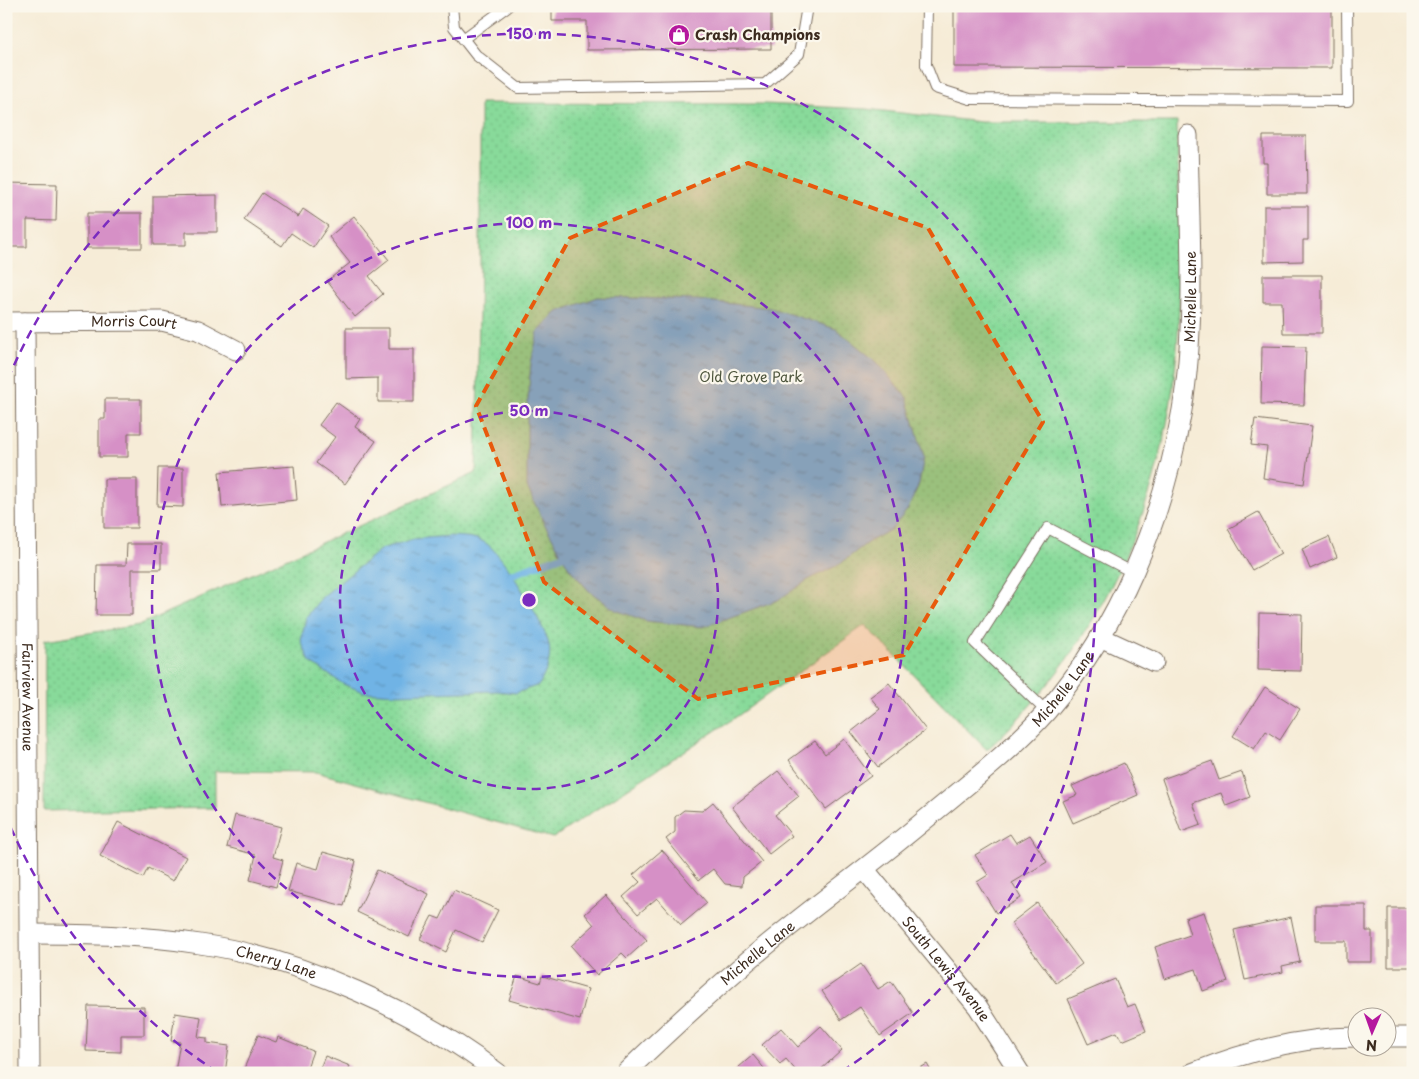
<svg xmlns="http://www.w3.org/2000/svg" width="1419" height="1079" viewBox="0 0 1419 1079" font-family="'Playpen Sans',sans-serif">
	<style>
		.park { fill: url(#park-dots); stroke: #62825c }
		.water { fill: url(#water-ripples); stroke: #566e82 }
		.lines { fill: none; stroke-linecap: round; stroke-linejoin: round }
		.stream { stroke: #70b3e5; stroke-width: 8 }
		.building { fill: #d690c6 }
		.service-casing { stroke: #7c6e5f; stroke-width: 12 }
		.minor-casing { stroke: #7c6e5f; stroke-width: 21 }
		.service { stroke: #fff; stroke-width: 10 }
		.minor { stroke: #fff; stroke-width: 19 }
		.marked { fill: #e8590c; fill-opacity: 0.2; stroke: #e8590c; stroke-width: 4; stroke-dasharray: 10 6; stroke-linejoin: round }
		.ring { fill: none; stroke: #7b2cbf; stroke-width: 2.5; stroke-dasharray: 9 6 }
		.labels { text-anchor: middle; stroke-width: 4.5; stroke-linejoin: round; paint-order: stroke }
		.poi-label { font-size: 14px; font-weight: bold; fill: #3b2a1e; stroke: #fbf7ec; text-anchor: start }
		.street-label { font-size: 14px; fill: #3b2a1e; stroke: #fbf7ec }
		.park-label { font-size: 14px; fill: #4e563d; stroke: #fbf7ec }
		.centre { fill: #7b2cbf; stroke: #fbf7ec; stroke-width: 2.5 }
		.ring-label { font-size: 15px; text-anchor: middle; font-weight: bold; fill: #7b2cbf; stroke: #fbf7ec; stroke-width: 4.5; stroke-linejoin: round; paint-order: stroke }
	</style>
	<defs>
		<pattern id="park-dots" width="8" height="8" patternUnits="userSpaceOnUse" patternTransform="scale(1.25)"><rect width="8" height="8" fill="#88da9a"/><path d="M2 2h.1M6 6h.1" fill="none" stroke="#76bb84" stroke-width="1.8" stroke-linecap="round"/></pattern>
		<pattern id="water-ripples" width="26" height="14" patternUnits="userSpaceOnUse" patternTransform="scale(1.25)"><rect width="26" height="14" fill="#70b3e5"/><path d="M2 4q2-2 4 0t4 0M15 11q2-2 4 0t4 0" fill="none" stroke="#5d92b9"/></pattern>
	</defs>
	<rect width="100%" height="100%" fill="#fbf7ec"/>
	<filter id="ink" filterUnits="userSpaceOnUse"><feTurbulence type="fractalNoise" baseFrequency=".02" numOctaves="2"/><feDisplacementMap in="SourceGraphic" scale="10" xChannelSelector="R" yChannelSelector="G"/><feConvolveMatrix kernelMatrix="1 2 1 2 8 2 1 2 1" color-interpolation-filters="sRGB"/></filter>
	<filter id="wash" filterUnits="userSpaceOnUse"><feTurbulence type="fractalNoise" baseFrequency=".0096" numOctaves="4" result="noise"/><feDisplacementMap in="SourceGraphic" scale="20" xChannelSelector="R" yChannelSelector="G"/><feGaussianBlur stdDeviation="1.12" result="paint"/><feColorMatrix in="noise" values="0 0 0 0 0 0 0 0 0 0 0 0 0 0 0 0 0 1.4 0 .05"/><feComposite in="paint" operator="in"/></filter>
	<g filter="url(#wash)">
		<rect width="100%" height="100%" fill="#f6ecd7"/>
		<path class="park" d="M480,103L765,104L866,109L981,122H1177C1178,192 1182,263 1178,334C1169,495 1105,640 987,750L865,625L739,715L553,838L316,772L215,771V808L44,811L45,640L139,625L476,473L480,263Z"/>
		<path class="water" d="M598,297L697,300L771,308L836,329L877,362L907,398L924,457L919,484L908,509L892,529L867,543L840,564L808,580L778,600L703,627L646,621L615,610L589,591L569,568L545,525L527,487V411L531,363L538,332L557,312Z
			M450,536C462,537 473,536 484,542C503,552 541,620 548,641C553,657 546,672 539,685L516,693L496,691L396,694L364,692L343,684L310,662L301,641L306,617L322,597L381,549L414,539Z"/>
		<g class="lines">
			<path class="stream" d="M512,574L562,556"/>
		</g>
		<g id="blocks">
			<path class="building" d="M552,6H771V49L587,50V21H552Z
				M954,6H1332V68L954,67Z
				M1263,136H1306L1307,194H1267V163H1263Z
				M6,183L57,184L56,221L27,220V247H6Z
				M262,193L298,217L303,209L328,226L313,248L291,233L282,246L244,220Z
				M217,195V232H186V245H153V196Z
				M1264,206H1308V240H1303V261L1264,262Z
				M87,213H142V248H87Z
				M354,216L389,260L369,276L383,294L355,317L327,281L350,263L329,237Z
				M1263,275H1322V333H1283L1282,302H1263Z
				M346,328H389V349H414V402H378V378L346,379Z
				M1262,346L1306,347L1304,405L1261,404Z
				M105,399H141V433H128V457H99V419H105Z
				M336,402L360,419L355,427L376,441L345,484L316,463L335,437L319,425Z
				M1255,419L1312,426L1304,484L1263,478L1267,447L1251,445Z
				M294,466L297,500L222,507L219,472Z
				M158,468H183V507L157,506Z
				M104,479H137V528H104Z
				M1258,512L1281,554L1252,570L1228,529Z
				M1329,537L1337,557L1310,569L1302,549Z
				M127,544H161V569H132V615H96L97,565H126Z
				M1259,613L1302,614L1301,671L1258,670Z
				M889,683L926,730L878,767L851,732L880,709L870,697Z
				M1265,687L1300,709L1280,740L1266,731L1254,749L1233,736Z
				M844,739L871,776L826,809L789,760L815,741L825,754Z
				M1212,761L1219,780L1242,772L1250,797L1226,806L1221,793L1193,803L1201,825L1181,832L1162,779Z
				M1124,763L1138,795L1073,823L1063,801L1077,795L1072,786Z
				M778,771L799,796L775,815L792,836L769,854L732,807Z
				M713,802L762,862L743,877L742,886L725,884L713,869L699,880L666,839L675,832V817L684,810L702,811Z
				M235,815L281,827L273,857L283,860L276,887L250,880L256,855L227,847Z
				M118,822L186,857L173,881L148,868L143,878L100,856Z
				M1010,834L1016,843L1030,835L1047,862L1012,883L1021,898L996,913L977,882L988,875L975,855Z
				M662,850L707,903L681,925L657,898L638,914L623,897L640,882L633,875Z
				M323,852L356,861L344,906L288,891L296,863L318,869Z
				M377,870L429,894L409,937L357,912Z
				M454,890L498,910L482,942L456,930L446,952L420,939L432,916L440,919Z
				M606,895L647,940L627,958L622,953L597,975L571,946L594,925L585,914Z
				M1037,903L1082,964L1056,983L1011,923Z
				M1315,905H1366V931H1372V962H1346V941H1315Z
				M1388,908H1413V967H1388Z
				M1204,912L1228,982L1203,991L1196,969L1165,979L1155,947L1190,935L1185,918Z
				M1291,917L1300,962L1282,966L1283,972L1245,980L1234,930Z
				M861,964L878,989L891,981L913,1013L880,1036L860,1007L841,1020L822,991Z
				M517,976L540,983L542,976L588,989L580,1020L509,1000Z
				M1115,979L1127,1007L1135,1004L1146,1031L1122,1041L1117,1032L1088,1044L1068,999Z
				M88,1006L144,1007V1035H121V1052L86,1051Z
				M175,1013L201,1017L198,1037L207,1038V1043L229,1046L225,1073L175,1072L180,1042L171,1041Z
				M821,1026L842,1050L817,1073H798L786,1059L780,1064L762,1045L781,1028L798,1047Z
				M258,1035L276,1042L278,1037L313,1051L305,1073H292L282,1069L281,1073L243,1071Z
				M753,1055L768,1073H732Z
				M325,1056L350,1066L347,1073H318Z
				M927,1064L932,1073H912Z"/>
		</g>
	</g>
	<g filter="url(#ink)">
		<use href="#blocks" fill-opacity="0" stroke="#7c6e5f" stroke-width="1"/>
		<g class="lines">
			<g class="service-casing">
				<path id="service" d="M452,6L454,27L476,55L518,88L765,84L799,54L807,6
					M927,6L926,65L935,88L970,99L1348,101L1347,6
					M463,39L508,6
					M1046,711L975,643L1048,528L1134,573"/>
			</g>
			<g class="minor-casing">
				<g id="minor">
					<path id="s1" d="M6,322L162,321L198,330L236,350"/>
					<path id="s2" d="M25,322L30,1073"/>
					<path d="M1100,637L1154,662"/>
					<path id="s3" d="M865,870L978,1007L1020,1073"/>
					<path id="s4" d="M30,934C87,934 144,935 200,944C300,958 418,1012 498,1073"/>
					<path d="M1386,1037H1413"/>
					<path id="s5" d="M625,1073C673,1027 722,981 773,940C822,900 872,864 920,824C964,787 1010,753 1047,711C1120,626 1163,519 1182,410C1197,321 1189,224 1188,135"/>
					<path d="M1192,1073C1244,1052 1301,1037 1356,1037"/>
				</g>
			</g>
			<use href="#service" class="service"/>
			<use href="#minor" class="minor"/>
		</g>
	</g>
	<path class="marked" d="M748,163L928,228L1043,422L904,655L698,699L544,582L476,406L570,238Z"/>
	<g class="ring">
		<circle cx="529" cy="600" r="189"/>
		<circle cx="529" cy="600" r="377"/>
		<path d="M217 1072A566 566 0 0 1 8 821M8 379A566 566 0 1 1 841 1072"/>
	</g>
	<defs>
		<g id="shop-disc" transform="scale(1.125)"><circle r="9.5" fill="#b5179e" stroke="#fbf7ec"/><path d="M-5-2.5h2.3a2.7 3.5 0 0 1 5.4 0H5L5.5 6h-11ZM-1.5-2.5h3a1.5 2.3 0 0 0-3 0Z" fill="#fff"/></g>
	</defs>
	<g fill-rule="evenodd">
		<use href="#shop-disc" x="679" y="35"/>
	</g>
	<g class="labels">
		<g class="poi-label">
			<text x="695" y="40">Crash Champions</text>
		</g>
		<g class="street-label">
			<text dy="5" stroke="none"><textPath href="#s5" startOffset="1004">Michelle Lane</textPath></text>
			<text dy="5" stroke="none"><textPath href="#s1" startOffset="128">Morris Court</textPath></text>
			<text dy="5" stroke="none"><textPath href="#s5" startOffset="584">Michelle Lane</textPath></text>
			<text dy="5" stroke="none"><textPath href="#s2" startOffset="375">Fairview Avenue</textPath></text>
			<text dy="5" stroke="none"><textPath href="#s5" startOffset="179">Michelle Lane</textPath></text>
			<text dy="5" stroke="none"><textPath href="#s4" startOffset="249">Cherry Lane</textPath></text>
			<text dy="5" stroke="none"><textPath href="#s3" startOffset="128">South Lewis Avenue</textPath></text>
		</g>
		<g class="park-label">
			<text x="751" y="382">Old Grove Park</text>
		</g>
	</g>
	<circle cx="529" cy="600" r="8" class="centre"/>
	<g class="ring-label">
		<text x="529" y="39">150 m</text>
		<text x="529" y="228">100 m</text>
		<text x="529" y="416">50 m</text>
	</g>
	<rect width="1419" height="1079" fill="none" stroke="#fbf7ec" stroke-width="25"/>
	<g transform="translate(1372 1032) rotate(182)"><circle r="24" fill="#fbf7ec" stroke="#aea59a"/>
	<path d="M0-4L9 19L0 12L-9 19Z" fill="#b5179e"/>
	<text y="-8" font-size="14" font-weight="bold" text-anchor="middle" fill="#3b2a1e">N</text>
	</g>
</svg>
